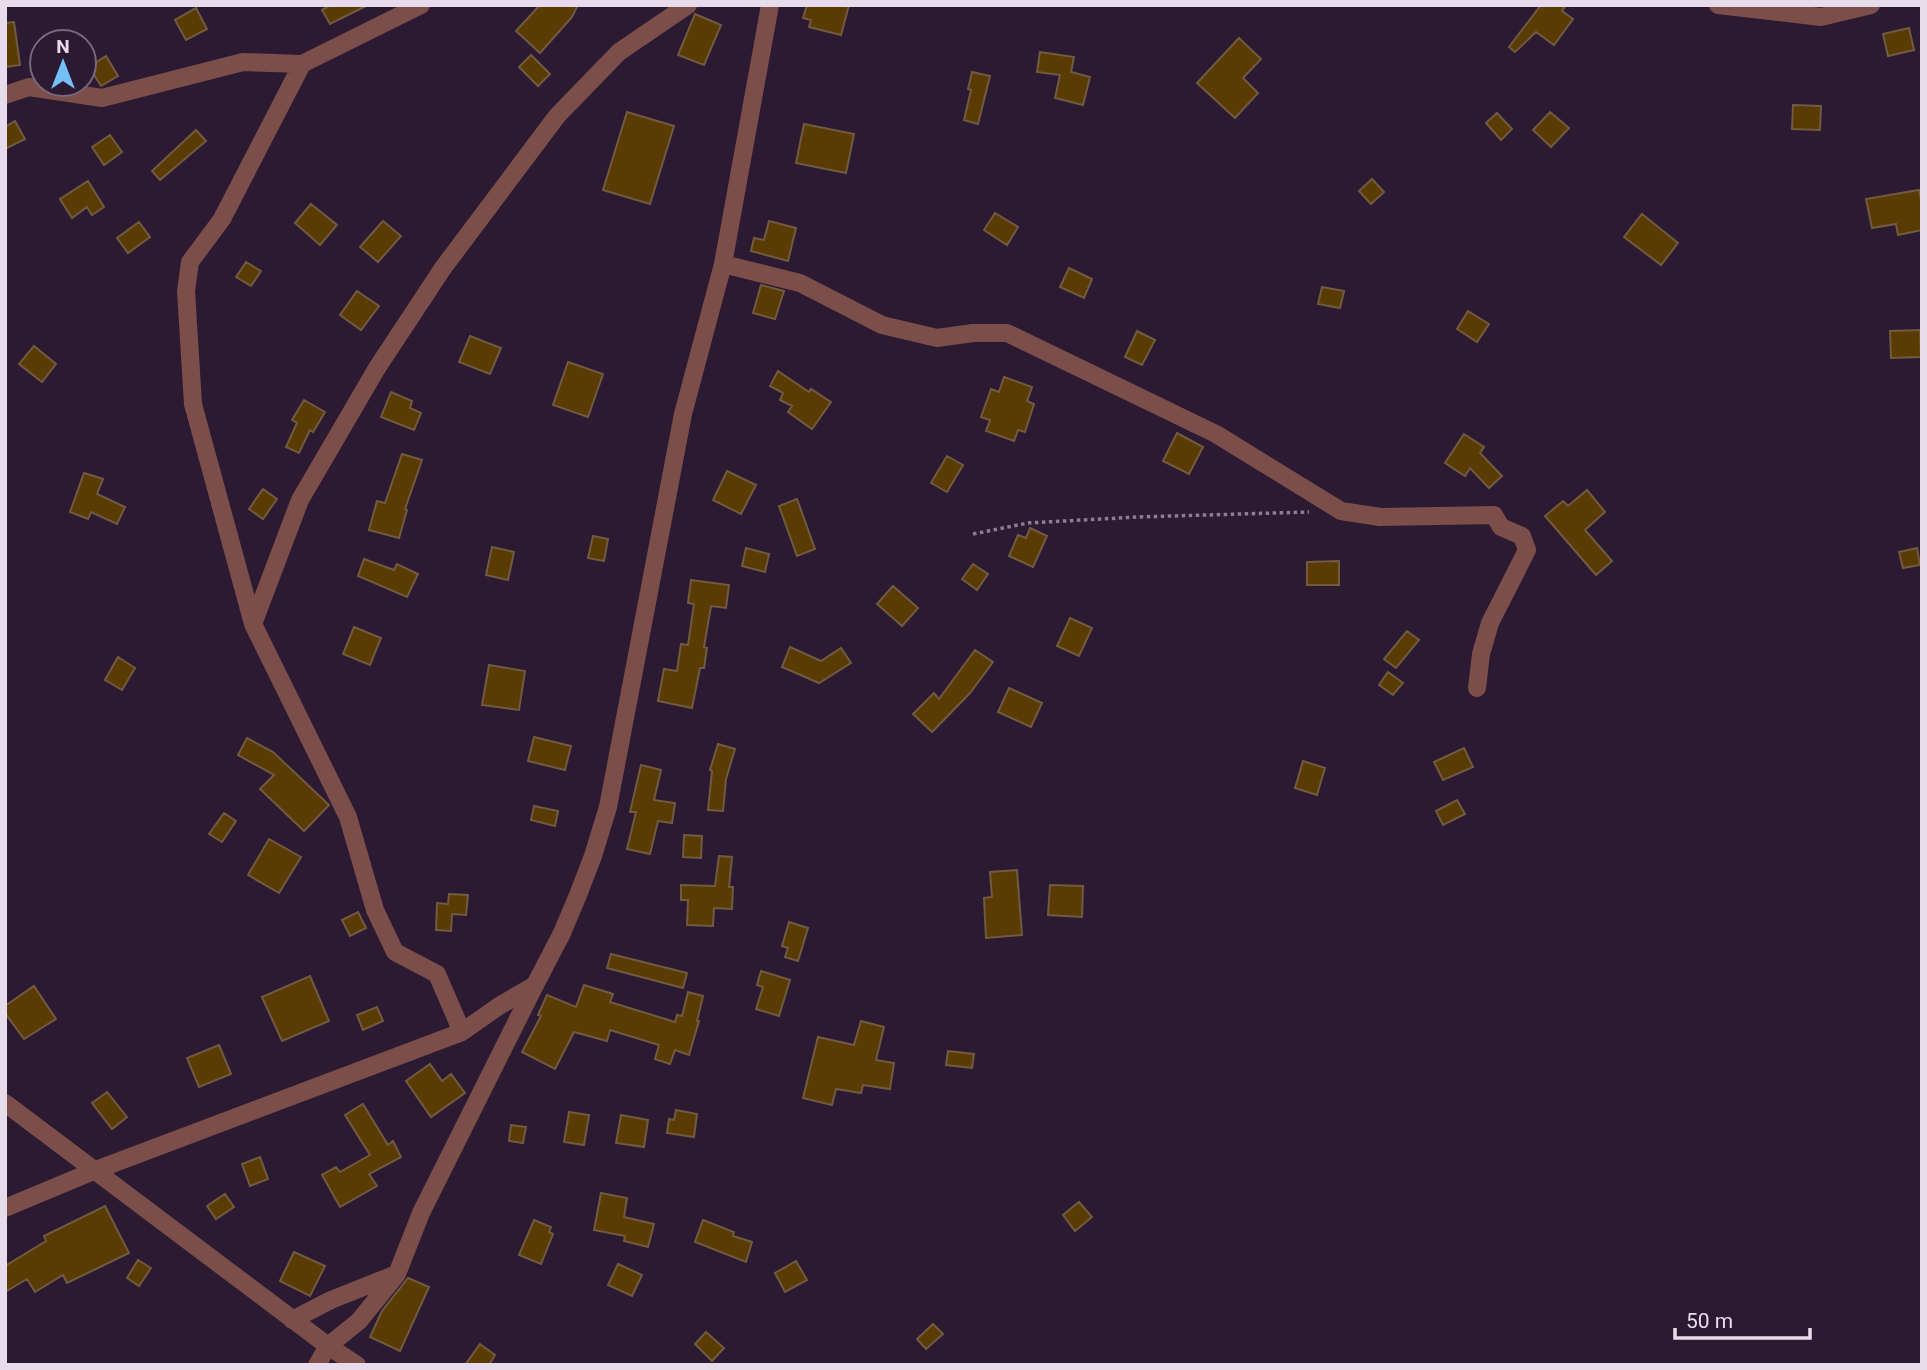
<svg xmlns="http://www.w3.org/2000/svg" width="1927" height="1370" viewBox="0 0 1927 1370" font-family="Roboto,sans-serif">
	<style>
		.building { fill: #5b3b04; stroke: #705b40; stroke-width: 2 }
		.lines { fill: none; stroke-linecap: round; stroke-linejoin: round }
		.path { stroke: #8c7d91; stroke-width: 3.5; stroke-dasharray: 3.5 3.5; stroke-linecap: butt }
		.minor { stroke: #7b4e4a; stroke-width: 18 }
	</style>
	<rect width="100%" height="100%" fill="#2c1a32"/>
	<path class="building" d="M331,5H368L330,24L322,10Z
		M540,5H578L572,17L540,53L516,31Z
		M807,5H849L841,35L809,27L811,20L803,18Z
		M1541,5H1566L1562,11L1573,19L1554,45L1536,32L1515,52L1509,47Z
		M196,8L207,29L186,40L175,20Z
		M695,14L721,25L704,65L678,55Z
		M14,22L20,65L5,67V23Z
		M1909,28L1914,50L1888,56L1883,34Z
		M1239,38L1261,59L1243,78L1258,93L1235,118L1197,83Z
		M1040,52L1074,57L1071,72L1090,77L1083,105L1055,98L1060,75L1037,72Z
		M531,55L550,74L538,86L519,67Z
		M106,56L118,76L101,86L89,67Z
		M972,72L990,76L978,124L964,120L971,90L968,89Z
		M1793,105L1821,106L1820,130L1792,129Z
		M627,112L674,126L650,204L603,190Z
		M1550,112L1569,128L1551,147L1533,130Z
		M1497,113L1512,129L1501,140L1486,123Z
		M15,121L25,139L5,149V127Z
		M804,124L854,134L846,173L796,163Z
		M196,130L206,141L160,180L152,171Z
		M110,135L122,152L104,165L92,147Z
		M1372,179L1384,192L1371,204L1359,191Z
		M88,181L104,207L92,215L87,207L72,218L60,199Z
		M1919,190L1922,205V230L1898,235L1896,224L1872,228L1866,199Z
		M311,204L337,225L320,245L295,223Z
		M995,213L1018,227L1007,245L984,230Z
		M1642,214L1678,243L1661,265L1624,237Z
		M383,221L401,236L378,262L360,247Z
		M769,221L796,228L788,261L751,251L754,238L764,240Z
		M139,222L150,237L128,253L117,238Z
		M246,262L261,271L251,286L236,277Z
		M1069,268L1092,279L1084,298L1060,287Z
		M761,285L784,291L775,319L753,313Z
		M1322,287L1344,291L1340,308L1318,304Z
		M357,291L379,306L361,330L340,315Z
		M1468,311L1489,324L1477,342L1457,329Z
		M1920,330L1921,357L1891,358L1890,331Z
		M1137,331L1155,340L1142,365L1125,357Z
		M470,336L501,348L490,374L459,362Z
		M34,346L56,364L42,382L19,364Z
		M568,362L603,374L588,417L553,405Z
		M778,371L809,392L811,389L831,402L812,429L788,412L792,406L780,400L783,393L770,386Z
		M1004,377L1032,387L1027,401L1034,404L1025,432L1018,430L1014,441L986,431L990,420L981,417L991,389L999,392Z
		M391,392L412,401L410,408L421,413L414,430L381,417Z
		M304,400L325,412L313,432L310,430L299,453L286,447L297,423L292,420Z
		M1177,433L1203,447L1189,474L1163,461Z
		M1464,434L1484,447L1480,453L1502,476L1489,488L1470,468L1465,476L1445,463Z
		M402,454L422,460L405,509L407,510L399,538L369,530L377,501L385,503Z
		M947,456L963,465L947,492L931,483Z
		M727,471L756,485L741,514L713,500Z
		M84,473L103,479L97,494L125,507L117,524L91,512L88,519L70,512Z
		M263,489L277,499L263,519L249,509Z
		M1587,490L1605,512L1585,530L1612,561L1596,575L1545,516L1563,501L1568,506Z
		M797,499L815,549L797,556L779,506Z
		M1030,528L1047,536L1033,567L1009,556L1018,535L1026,538Z
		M593,536L608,539L604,561L588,558Z
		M492,547L514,552L508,580L486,575Z
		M746,548L769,554L765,572L742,566Z
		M1917,548L1920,565L1903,568L1899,552Z
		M364,559L394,570L397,564L418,574L407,597L358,576Z
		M1339,561V585H1307V562Z
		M973,564L988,574L977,590L962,579Z
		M691,580L729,585L726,608L711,606L704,647L707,648L704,668H700L692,708L658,701L664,669L677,671L681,644L688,645L694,604L688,603Z
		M893,586L918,608L902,626L877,604Z
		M1070,618L1092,628L1079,656L1057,646Z
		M354,627L381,638L370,665L343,654Z
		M1407,631L1419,640L1396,668L1384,659Z
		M790,647L821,661L841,648L851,663L819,683L782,667Z
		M975,650L993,662L970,693L932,732L913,714L934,693L939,699Z
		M118,657L135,668L122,690L105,680Z
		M489,665L525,671L519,710L482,705Z
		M1388,672L1403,683L1393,695L1379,685Z
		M1009,688L1042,703L1031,727L998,712Z
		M534,737L571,746L565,770L528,761Z
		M247,738L273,752L329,805L304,831L260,789L274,775L238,755Z
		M718,744L735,749L726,779L723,811L708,810L712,771L710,770Z
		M1464,748L1473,767L1443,780L1434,762Z
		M1303,761L1325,768L1317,795L1295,788Z
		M641,765L661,770L654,800L675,803L672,823L658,821L650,854L627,849L636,812H630Z
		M1457,800L1465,814L1443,825L1436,811Z
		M534,806L558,811L555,826L531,820Z
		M224,813L236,821L222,842L209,834Z
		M684,835L702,836L701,858L683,857Z
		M269,839L301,857L279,893L248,875Z
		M719,856L732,857L729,887H733L732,909L714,908L713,926L687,925L688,900H681V885L715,886Z
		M1017,870L1022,935L986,938L984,898L992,897L990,872Z
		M1050,885L1083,886L1082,917L1048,915Z
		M449,894L468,895L466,915L452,914L451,931L436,930L437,903L448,904Z
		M358,912L366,928L350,936L342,920Z
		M789,922L808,928L798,961L785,957L788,948L782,946Z
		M611,954L687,973L683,988L607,968Z
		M761,971L790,980L779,1016L756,1009L763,987L757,985Z
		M310,976L329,1021L282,1041L262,997Z
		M584,985L613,994L610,1002L675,1022L677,1015L682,1016L688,992L703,996L697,1021H699L689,1055L675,1050L670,1064L655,1059L659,1045L610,1030L607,1041L574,1032L555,1069L522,1052L541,1016L538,1015L547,995L576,1007Z
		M34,986L56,1019L24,1039L5,1013V1006Z
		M377,1007L383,1021L363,1030L357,1015Z
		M861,1021L884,1027L876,1060L894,1063L890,1089L863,1085L861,1093L836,1089L832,1105L803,1098L818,1037L854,1045Z
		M219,1045L231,1074L199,1087L187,1058Z
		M948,1051L974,1054L972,1068L946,1065Z
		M430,1064L442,1081L451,1074L465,1093L431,1117L406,1081Z
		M107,1092L127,1117L112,1129L92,1103Z
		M363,1104L388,1145L393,1141L401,1157L369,1174L377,1186L340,1207L322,1175L336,1167L340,1172L370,1155L345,1115Z
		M676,1110L697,1114L694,1137L667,1133L669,1119L674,1120Z
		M569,1112L589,1115L584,1145L564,1142Z
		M621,1115L648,1120L644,1147L616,1143Z
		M511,1125L526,1127L523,1143L509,1141Z
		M260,1157L268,1179L250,1186L242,1164Z
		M601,1193L627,1198L624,1217L654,1224L648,1247L624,1241L625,1236L594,1230Z
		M225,1194L234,1207L216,1219L207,1206Z
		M1079,1202L1092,1217L1075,1231L1063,1215Z
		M105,1206L129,1253L67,1283L63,1275L35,1292L27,1279L5,1292V1266L46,1241L44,1236Z
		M534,1220L551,1227L549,1232L553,1234L541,1264L519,1255Z
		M703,1220L734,1232L733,1236L752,1242L746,1262L695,1242Z
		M294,1252L325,1266L310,1296L280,1281Z
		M138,1260L151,1268L139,1286L127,1278Z
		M796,1261L807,1280L785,1292L775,1273Z
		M618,1264L642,1275L632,1296L608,1285Z
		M408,1278L429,1287L400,1351L370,1337L382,1311Z
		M933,1324L943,1334L926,1349L917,1339Z
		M706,1332L724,1348L712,1361L695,1344Z
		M480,1344L495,1355L489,1365H465Z"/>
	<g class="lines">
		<path class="path" d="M973,534L1028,523L1137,517L1309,512"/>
		<path class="minor" d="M421,5L302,64L222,219L190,262L186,291L193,404L253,624L348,817L375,910L395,952L437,974L462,1032
			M1718,5L1821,17L1871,5
			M5,95L29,87L102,98L243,62L302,64
			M723,264L800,283L882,325L937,338L973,333H1007L1216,434L1341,511L1380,517L1494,515L1501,527L1522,536L1527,550L1490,623L1481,654L1477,688
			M253,624L300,500L377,368L443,268L557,116L619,52L688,5
			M5,1103L328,1346L317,1365
			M5,1208L96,1170L462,1032L499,1006L535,985L562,933L578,895L593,856L608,807L683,414L723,264L770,5
			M292,1320L331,1300L394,1275
			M357,1365L328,1346L359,1321L397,1274L421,1213L535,985"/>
	</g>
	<rect width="1927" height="1370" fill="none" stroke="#e8dcec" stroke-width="14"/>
	<g transform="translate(63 63)"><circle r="33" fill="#2c1a32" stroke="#77687c" stroke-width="2"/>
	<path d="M0-5L12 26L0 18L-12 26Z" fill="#74c0f6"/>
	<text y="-10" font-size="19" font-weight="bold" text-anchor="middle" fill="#e8dcec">N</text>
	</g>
	<path d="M1675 1328v10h135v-10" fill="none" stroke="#e8dcec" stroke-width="3.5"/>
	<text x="1686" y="1328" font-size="21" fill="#e8dcec" stroke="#2c1a32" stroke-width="5" paint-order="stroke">50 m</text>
</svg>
